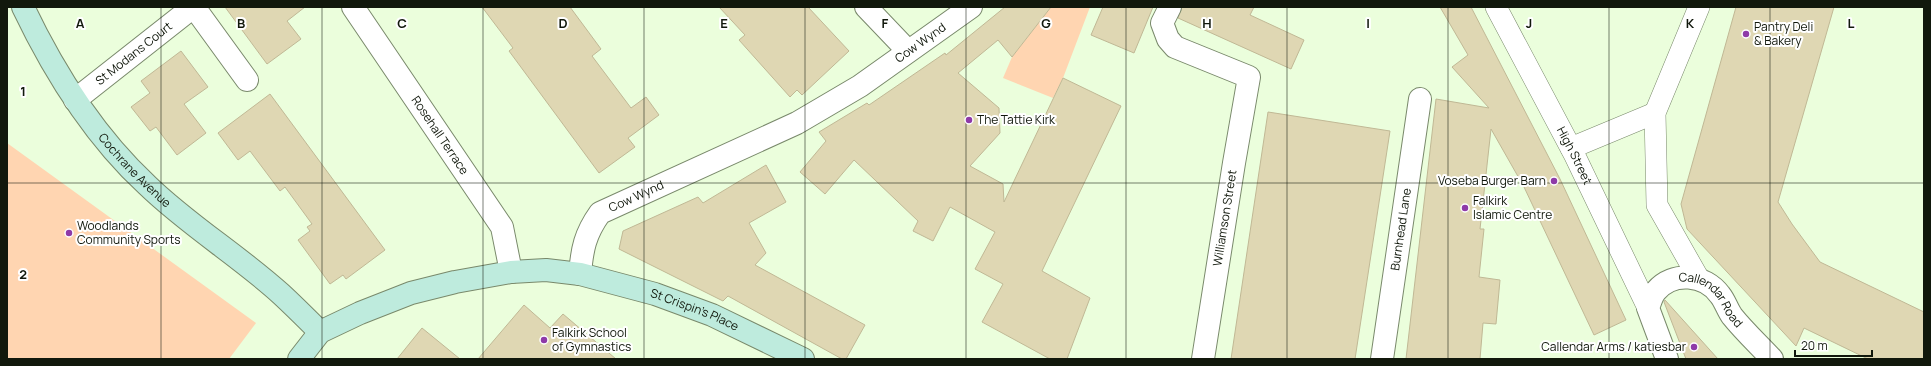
<svg xmlns="http://www.w3.org/2000/svg" width="1931" height="366" viewBox="0 0 1931 366" font-family="Manrope,sans-serif">
	<style>
		.green { fill: #ffd5b1 }
		.building { fill: #dfd7b3; stroke: #c0b895 }
		.lines { fill: none; stroke-linecap: round; stroke-linejoin: round }
		.pedestrian-casing { stroke: #79896b; stroke-width: 22 }
		.minor-casing { stroke: #79896b; stroke-width: 24 }
		.secondary-casing { stroke: #79896b; stroke-width: 24 }
		.pedestrian { stroke: #fff; stroke-width: 21 }
		.minor { stroke: #fff; stroke-width: 22 }
		.secondary { stroke: #beebdd; stroke-width: 22 }
		.grid { fill: none; stroke: #11180c; stroke-width: 1; stroke-opacity: 0.55 }
		.poi-dot { fill: #8e3aa8; stroke: #fff; stroke-width: 1.5 }
		.labels { text-anchor: middle; stroke-width: 4; stroke-linejoin: round; paint-order: stroke }
		.poi-label { font-size: 12px; fill: #11180c; stroke: #fff; text-anchor: start }
		.street-label { font-size: 12px; fill: #11180c; stroke: #fff }
		.grid-label { font-size: 13px; text-anchor: middle; font-weight: bold; fill: #11180c; stroke: #fff; stroke-width: 4; stroke-linejoin: round; paint-order: stroke }
	</style>
	<rect width="100%" height="100%" fill="#ebfedc"/>
	<path class="green" d="M1051,7H1090L1063,78L1053,98L1003,78L1012,57Z
		M7,143L256,323L229,359H7Z"/>
	<path class="building" d="M225,7H305L287,21L301,39L267,64Z
		M482,7H570L601,49L592,56L631,108L646,97L659,115L628,138L635,147L599,173L509,51L513,48Z
		M719,7H808L849,51L802,95L797,90L790,97L739,40L745,35Z
		M1005,7H1051L1012,57L998,40L958,73L999,108L1000,133L970,166L1003,184L1004,202L1063,78L1121,106L1042,271L1090,298L1067,359H1050L982,322L1003,284L975,269L995,232L950,207L933,241L913,231L918,221L854,160L825,194L800,172L826,141L819,132L867,103L869,105L945,53L946,55Z
		M1103,7H1153L1134,53L1091,35Z
		M1182,7H1254L1250,15L1304,40L1291,69L1178,18Z
		M1440,7H1471L1560,179L1626,320L1594,335L1524,187L1491,129L1480,229H1484L1479,277L1500,280L1496,324L1483,323L1480,359H1406L1436,99L1489,108L1452,67L1468,55Z
		M1736,7H1834L1778,202L1792,224L1820,262L1924,312V359H1868L1804,328L1796,346L1687,229L1681,204Z
		M181,51L208,87L184,104L206,133L177,155L156,127L150,131L131,107L150,93L141,81Z
		M270,94L385,250L346,279L343,275L330,284L298,240L310,231L307,227L312,224L285,187L280,191L250,151L238,160L218,133Z
		M1268,112L1390,131L1355,359H1231Z
		M766,165L786,202L749,223L766,253L755,265L865,325L846,359H842L728,296L723,301L619,249L623,231L698,197L703,203Z
		M1665,300L1718,359H1686L1664,302Z
		M524,305L550,328L563,314L616,359H478Z
		M422,328L460,359H397Z"/>
	<g class="lines">
		<g class="pedestrian-casing">
			<g id="pedestrian">
				<path id="s1" d="M1496,7L1574,154L1648,308"/>
				<path d="M1699,7L1655,113L1657,205L1699,279"/>
				<path d="M1571,148L1655,113"/>
			</g>
		</g>
		<g class="minor-casing">
			<g id="minor">
				<path d="M194,7L247,80"/>
				<path id="s2" d="M353,7L502,227L511,272"/>
				<path d="M866,7L908,51"/>
				<path d="M1170,7L1162,23L1168,39L1175,47L1249,77L1234,163L1203,359"/>
				<path id="s3" d="M75,100L193,7"/>
				<path id="s4" d="M580,274C582,249 585,234 600,213L797,123L860,86L971,7"/>
				<path id="s5" d="M1382,359L1420,99"/>
				<path id="s6" d="M1667,359L1648,308C1650,303 1652,295 1656,291C1673,271 1705,274 1720,295C1725,301 1727,309 1732,316C1744,331 1759,345 1772,359"/>
			</g>
		</g>
		<g class="secondary-casing">
			<g id="secondary">
				<path id="s7" d="M23,7C54,72 94,136 147,185C188,225 238,255 281,294C294,306 307,319 320,332"/>
				<path id="s8" d="M299,359L320,332L360,313L411,293L455,282L511,272L546,270L580,274L655,294L712,315L803,359"/>
			</g>
		</g>
		<use href="#pedestrian" class="pedestrian"/>
		<use href="#minor" class="minor"/>
		<use href="#secondary" class="secondary"/>
	</g>
	<path class="grid" d="M161,7V359M322,7V359M483,7V359M644,7V359M805,7V359M966,7V359M1126,7V359M1287,7V359M1448,7V359M1609,7V359M1770,7V359M7,183H1924"/>
	<g class="poi-dot">
		<circle cx="1746" cy="34" r="4"/>
		<circle cx="969" cy="120" r="4"/>
		<circle cx="1554" cy="181" r="4"/>
		<circle cx="1465" cy="208" r="4"/>
		<circle cx="69" cy="233" r="4"/>
		<circle cx="544" cy="340" r="4"/>
		<circle cx="1694" cy="347" r="4"/>
	</g>
	<g class="labels">
		<g class="poi-label">
			<text x="1754" y="31">Pantry Deli<tspan x="1754" dy="14">&amp; Bakery</tspan></text>
			<text x="977" y="124">The Tattie Kirk</text>
			<text x="1546" y="185" text-anchor="end">Voseba Burger Barn</text>
			<text x="1473" y="205">Falkirk<tspan x="1473" dy="14">Islamic Centre</tspan></text>
			<text x="77" y="230">Woodlands<tspan x="77" dy="14">Community Sports</tspan></text>
			<text x="552" y="337">Falkirk School<tspan x="552" dy="14">of Gymnastics</tspan></text>
			<text x="1686" y="351" text-anchor="end">Callendar Arms / katiesbar</text>
		</g>
		<g class="street-label">
			<text dy="4" stroke="none"><textPath href="#s4" startOffset="429">Cow Wynd</textPath></text>
			<text dy="4" stroke="none"><textPath href="#s3" startOffset="75">St Modans Court</textPath></text>
			<text dy="4" stroke="none"><textPath href="#s2" startOffset="155">Rosehall Terrace</textPath></text>
			<text dy="4" stroke="none"><textPath href="#s1" startOffset="168">High Street</textPath></text>
			<text dy="4" stroke="none"><textPath href="#s7" startOffset="199">Cochrane Avenue</textPath></text>
			<text dy="4" stroke="none"><textPath href="#s4" startOffset="105">Cow Wynd</textPath></text>
			<text transform="translate(1225 218) rotate(-81)" y="4">Williamson Street</text>
			<text dy="4" stroke="none"><textPath href="#s5" startOffset="131">Burnhead Lane</textPath></text>
			<text dy="4" stroke="none"><textPath href="#s6" startOffset="142">Callendar Road</textPath></text>
			<text dy="4" stroke="none"><textPath href="#s8" startOffset="425">St Crispin's Place</textPath></text>
		</g>
	</g>
	<g class="grid-label">
		<text x="80" y="28">A</text>
		<text x="241" y="28">B</text>
		<text x="402" y="28">C</text>
		<text x="563" y="28">D</text>
		<text x="724" y="28">E</text>
		<text x="885" y="28">F</text>
		<text x="1046" y="28">G</text>
		<text x="1207" y="28">H</text>
		<text x="1368" y="28">I</text>
		<text x="1529" y="28">J</text>
		<text x="1690" y="28">K</text>
		<text x="1851" y="28">L</text>
		<text x="23" y="96">1</text>
		<text x="23" y="279">2</text>
	</g>
	<rect width="1931" height="366" fill="none" stroke="#11180c" stroke-width="16"/>
	<path d="M1795 350v6h77v-6" fill="none" stroke="#11180c" stroke-width="2"/>
	<text x="1801" y="350" font-size="12" fill="#11180c" stroke="#ffffff" stroke-width="3" paint-order="stroke">20 m</text>
</svg>
